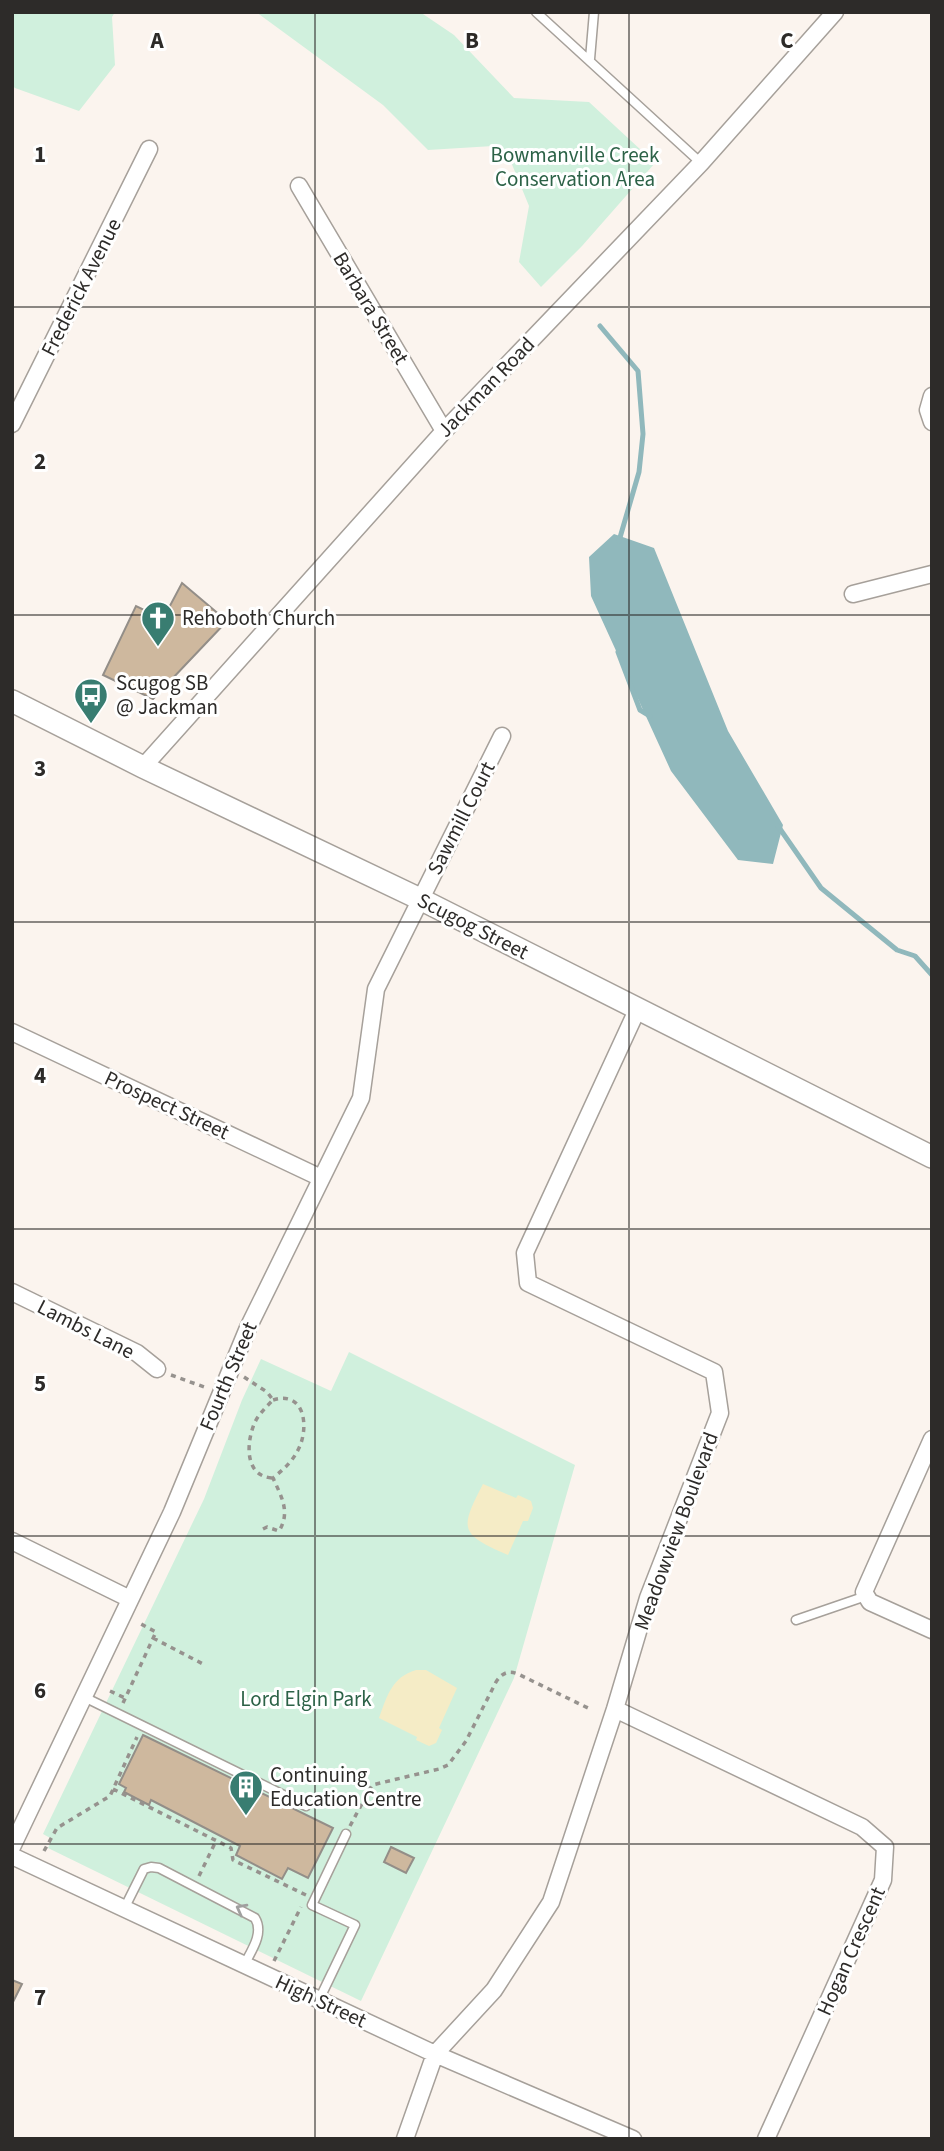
<svg xmlns="http://www.w3.org/2000/svg" width="944" height="2151" viewBox="0 0 944 2151" font-family="'Source Sans 3',sans-serif">
	<style>
		.green { fill: #d0f0dd }
		.sand { fill: #f5ecc6 }
		.water { fill: #90b8bc }
		.lines { fill: none; stroke-linecap: round; stroke-linejoin: round }
		.stream { stroke: #90b8bc; stroke-width: 5 }
		.building { fill: #ceb89e; stroke: #938e88; stroke-width: 2 }
		.service-casing { stroke: #a6a09a; stroke-width: 11 }
		.minor-casing { stroke: #a6a09a; stroke-width: 19 }
		.tertiary-casing { stroke: #a6a09a; stroke-width: 24 }
		.path { stroke: #96928e; stroke-width: 3.5; stroke-dasharray: 5 5; stroke-linecap: butt }
		.service { stroke: #fff; stroke-width: 8 }
		.minor { stroke: #fff; stroke-width: 16 }
		.tertiary { stroke: #fff; stroke-width: 21 }
		.oneway { stroke: #a0a09f }
		.grid { fill: none; stroke: #2d2b29; stroke-width: 2; stroke-opacity: 0.55 }
		.labels { text-anchor: middle; stroke-width: 6; stroke-linejoin: round; paint-order: stroke }
		.park-label { font-size: 21px; fill: #2c6247; stroke: #fff }
		.street-label { font-size: 21px; fill: #2d2b29; stroke: #fff }
		.poi-label { font-size: 21px; fill: #2d2b29; stroke: #fff; text-anchor: start }
		.grid-label { font-size: 23px; text-anchor: middle; font-weight: bold; fill: #2d2b29; stroke: #fff; stroke-width: 6; stroke-linejoin: round; paint-order: stroke }
	</style>
	<rect width="100%" height="100%" fill="#fbf4ee"/>
	<path class="green" d="M12,12H115L112,17L115,65L79,111L15,88L12,85Z
		M256,12H420L454,35L514,98L589,102L655,163L582,246L541,287L519,262L529,206L511,162L493,146L428,150L383,105Z
		M349,1352L575,1465L514,1678L361,2001L48,1848L52,1839L43,1834L204,1499L242,1400L261,1359L331,1391Z"/>
	<path class="sand" d="M483,1484L516,1498L518,1495L531,1501L533,1508L528,1521H523L508,1555C460,1534 459,1530 483,1484Z
		M416,1670H426L457,1688L439,1728L442,1730L436,1743L429,1746L416,1740L417,1737L379,1718C387,1696 392,1677 416,1670Z"/>
	<path class="water" d="M614,534L654,548L728,731L783,825L773,864L738,860L671,771L591,596L589,557Z"/>
	<g class="lines">
		<path class="stream" d="M600,326L638,371L643,434L639,472L619,541
			M618,652L640,710L650,716
			M778,826L821,888L897,950L915,956L932,975"/>
	</g>
	<path class="building" d="M182,583L227,621L153,699L103,675L136,606L163,619Z
		M143,1735L333,1828L308,1878L288,1868L282,1879L236,1855L240,1846L151,1800L149,1805L124,1792L126,1788L119,1784Z
		M391,1847L414,1858L406,1873L384,1862Z
		M12,1980L22,1984L12,2004Z"/>
	<g class="lines">
		<g class="service-casing">
			<path id="service" d="M536,12L701,163
				M590,59L594,12
				M796,1620L866,1596
				M84,1697L306,1806
				M124,1909L144,1869L151,1867L159,1868L255,1918C264,1933 252,1950 244,1965
				M319,2000L355,1925L312,1905L346,1834"/>
		</g>
		<g class="minor-casing">
			<path id="minor" d="M299,186L444,431
				M932,396L928,410L932,422
				M12,424L149,149
				M853,594L932,574
				M143,767L444,431L701,163L835,12
				M12,1032L321,1178
				M12,1292L137,1353L157,1369
				M932,1439L864,1592L870,1602L932,1630
				M12,1541L130,1599
				M615,1709L862,1827L885,1847L883,1880L766,2139
				M12,1847L172,1512L248,1328L361,1098L376,989L502,736
				M12,1856L435,2054L633,2139
				M405,2139L435,2054L494,1990L551,1902L615,1709L648,1598L720,1413L714,1372L528,1283L525,1253L638,1008"/>
		</g>
		<g class="tertiary-casing">
			<path id="tertiary" d="M12,701L143,767L420,899L932,1157"/>
		</g>
		<path class="path" d="M171,1375L207,1388
			M244,1377L267,1392L273,1400C266,1407 259,1414 255,1422C246,1442 244,1477 273,1478
			M263,1529L267,1527L279,1531C291,1512 281,1496 273,1478C284,1469 293,1461 299,1448C309,1427 305,1390 273,1400
			M153,1638L203,1664
			M110,1691L125,1698
			M123,1703L156,1632L141,1624
			M113,1789L231,1848L233,1860L306,1895
			M350,1826L372,1785L439,1769L448,1765L466,1741L496,1682C502,1673 508,1670 518,1674L590,1709
			M44,1851L57,1828L110,1796L137,1737
			M199,1876L216,1841
			M274,1961L301,1907"/>
		<use href="#service" class="service"/>
		<use href="#minor" class="minor"/>
		<use href="#tertiary" class="tertiary"/>
	</g>
	<defs><path id="oneway-chevron" d="M-2-3.5L2.5 0L-2 3.5" fill="none" stroke-width="1.6" stroke-linecap="round" stroke-linejoin="round" transform="scale(1.75)"/></defs>
	<use class="oneway" href="#oneway-chevron" transform="translate(241 1909) rotate(-152)"/>
	<path class="grid" d="M315,12V2139M629,12V2139M12,307H932M12,615H932M12,922H932M12,1229H932M12,1536H932M12,1844H932"/>
	<defs>
		<g id="church-pin" transform="scale(1.75)"><path d="M0 17L-7.5 6A9.5 9.5 0 1 1 7.5 6Z" fill="#397d71" stroke="#fff"/><path d="M-1.2-6h2.4v3.5h3.3v2.4h-3.3V6h-2.4V-.1h-3.3v-2.4h3.3Z" fill="#fff"/></g>
		<g id="bus-pin" transform="scale(1.75)"><path d="M0 17L-7.5 6A9.5 9.5 0 1 1 7.5 6Z" fill="#397d71" stroke="#fff"/><path d="M-5-6H5V4H4V6H2V4H-2V6H-4V4H-5ZM-3.5-4V0h7V-4ZM-3.5 1.2v1.5H-2V1.2ZM2 1.2v1.5H3.5V1.2Z" fill="#fff"/></g>
		<g id="building-pin" transform="scale(1.75)"><path d="M0 17L-7.5 6A9.5 9.5 0 1 1 7.5 6Z" fill="#397d71" stroke="#fff"/><path d="M-4-6H4V6H1V3H-1V6H-4ZM-2.5-4.3h1.7v1.8h-1.7ZM.8-4.3h1.7v1.8H.8ZM-2.5-1h1.7V.8h-1.7ZM.8-1h1.7V.8H.8Z" fill="#fff"/></g>
	</defs>
	<g fill-rule="evenodd">
		<use href="#church-pin" x="158" y="618"/>
		<use href="#bus-pin" x="91" y="695"/>
		<use href="#building-pin" x="246" y="1787"/>
	</g>
	<g class="labels">
		<g class="park-label">
			<text x="575" y="162">Bowmanville Creek<tspan x="575" dy="24">Conservation Area</tspan></text>
			<text x="306" y="1706">Lord Elgin Park</text>
		</g>
		<g class="street-label">
			<text transform="translate(81 287) rotate(-63)" y="7">Frederick Avenue</text>
			<text transform="translate(371 308) rotate(59)" y="7">Barbara Street</text>
			<text transform="translate(486 387) rotate(-46)" y="7">Jackman Road</text>
			<text transform="translate(461 818) rotate(-63)" y="7">Sawmill Court</text>
			<text transform="translate(473 926) rotate(27)" y="7">Scugog Street</text>
			<text transform="translate(167 1105) rotate(25)" y="7">Prospect Street</text>
			<text transform="translate(86 1329) rotate(27)" y="7">Lambs Lane</text>
			<text transform="translate(228 1376) rotate(-67)" y="7">Fourth Street</text>
			<text transform="translate(676 1531) rotate(-70)" y="7">Meadowview Boulevard</text>
			<text transform="translate(851 1951) rotate(-66)" y="7">Hogan Crescent</text>
			<text transform="translate(321 2001) rotate(25)" y="7">High Street</text>
		</g>
		<g class="poi-label">
			<text x="182" y="625">Rehoboth Church</text>
			<text x="116" y="690">Scugog SB<tspan x="116" dy="24">@ Jackman</tspan></text>
			<text x="270" y="1782">Continuing<tspan x="270" dy="24">Education Centre</tspan></text>
		</g>
	</g>
	<g class="grid-label">
		<text x="157" y="48">A</text>
		<text x="472" y="48">B</text>
		<text x="787" y="48">C</text>
		<text x="40" y="162">1</text>
		<text x="40" y="469">2</text>
		<text x="40" y="776">3</text>
		<text x="40" y="1083">4</text>
		<text x="40" y="1391">5</text>
		<text x="40" y="1698">6</text>
		<text x="40" y="2005">7</text>
	</g>
	<rect width="944" height="2151" fill="none" stroke="#2d2b29" stroke-width="28"/>
</svg>
